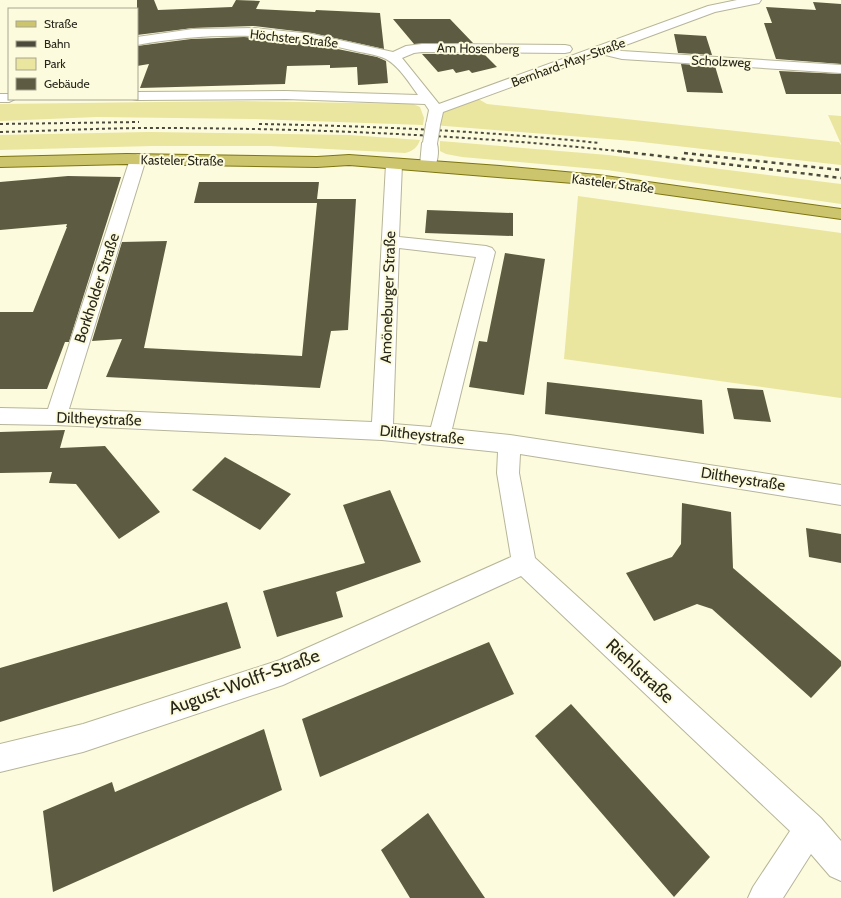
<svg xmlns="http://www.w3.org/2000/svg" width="841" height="898" viewBox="0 0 841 898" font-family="Cabin,sans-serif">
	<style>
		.green { fill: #eae59f }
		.building { fill: #5d5b41 }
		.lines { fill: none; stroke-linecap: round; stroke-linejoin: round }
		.minor-casing { stroke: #b7b599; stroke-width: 2 }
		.major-casing { stroke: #7d7511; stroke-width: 2 }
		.minor { fill: #fff; fill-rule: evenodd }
		.major { fill: #cdc56d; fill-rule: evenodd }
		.rail-far1 { stroke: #4b4a3c; stroke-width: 2; stroke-dasharray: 3 3; stroke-linecap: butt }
		.rail { stroke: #4b4a3c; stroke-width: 2.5; stroke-dasharray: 4 4; stroke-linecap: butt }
		.minor-bridge-casing { stroke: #b7b599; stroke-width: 16; stroke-linecap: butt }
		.minor-bridge { stroke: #fff; stroke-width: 14 }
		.labels { text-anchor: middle; stroke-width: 4; stroke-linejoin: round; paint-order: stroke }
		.far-street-label { font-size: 13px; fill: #27261b; stroke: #fdfbdd }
		.street-label { font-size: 15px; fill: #27261b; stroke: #fdfbdd }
		.near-street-label { font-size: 18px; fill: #27261b; stroke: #fdfbdd }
	</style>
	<rect width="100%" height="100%" fill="#fdfbdd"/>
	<path class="green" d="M473,96L487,104L839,142L841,145V165L633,141L433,125L436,110Z
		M240,101L413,104L420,107L424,118L423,125L253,119L97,117L0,121V104Z
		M828,115L841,116V144Z
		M148,132L349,135L420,140C417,148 413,151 405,153L270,146H152L0,150V135Z
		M440,141L608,155L841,184V204L607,170L462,157L446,154L440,151Z
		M578,196L841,233V398L564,359Z"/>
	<path class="building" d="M137,0H154L158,10L232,7L236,0L260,1L256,9L315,12L316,10L380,13L384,49L312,33L253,26L193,28L137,35Z
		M813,2L841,4V64L776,59L764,23H772L766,7L816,10Z
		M393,19H450L473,43L414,44Z
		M674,34L706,36L712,55L678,53Z
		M244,37L298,41L377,57L386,61L388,83L358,85L357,67L330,68V65L287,66L285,84L140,88L149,64L137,66V46L191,39Z
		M422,54H484L497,67L472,73L469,70L456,73L453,69L438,72Z
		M681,64L715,66L723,93L687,92Z
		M779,71L841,74V94H786Z
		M68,176L121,177L69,342H65L47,389H0V312H33L67,227H66L67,224L0,230V182Z
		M199,182H319L317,199H356L348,330L331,331L320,388L106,377L122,339L92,341L122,242L167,241L144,348L302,356L317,203H194Z
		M427,210L513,213V236L425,233Z
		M505,253L545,259L524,395L469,387L479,341L487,342Z
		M547,382L702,400L704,434L545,414Z
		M727,388L763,390L771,422L734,419Z
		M65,430L60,448L105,446L160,512L119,539L76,484L49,483L52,472L0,473V432Z
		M225,457L291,494L260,530L192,490Z
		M390,490L421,562L336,592L343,617L277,637L263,591L365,563L343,505Z
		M682,503L731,512L733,568L841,661V666L811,698L712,609L697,604L654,621L626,573L672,557L681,544Z
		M806,528L841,534V563L809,557Z
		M227,602L241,648L0,722V668Z
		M489,642L514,694L320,777L302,719Z
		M571,704L710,857L674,897L535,736Z
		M264,729L282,790L53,892L43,811L112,782L115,792Z
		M428,813L460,861L485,898H410L381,850Z"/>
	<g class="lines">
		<g class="minor-casing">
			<path id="minor" d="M737,0H761L759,3L715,12L615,49L622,51L841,65V73L622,59L601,54L443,112L440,125L438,128L433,129L428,128L426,125L429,110L425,104L286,99L137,100L132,99H137V92L286,91L418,95C410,84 399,66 386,59C376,54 362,53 351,50C281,32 208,32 137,45V37L193,29L253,28L312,34L393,52L406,46L422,44L565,45L570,46L572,49L570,52L565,53L422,52L414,53L402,58L439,104L708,6Z
				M0,94H9V99H15L9,102H0Z
				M430,138L435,140C440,146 438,162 434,168L428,170L422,168L420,165L422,143L425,140Z
				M138,154L144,156L146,159L69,409L372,422L386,164L388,161L394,159L400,161L402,164L399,237L486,246L492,248L495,252L452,429L510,435L841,485V505L520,454L519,473L535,558L821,818L841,841V881L830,876L811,854L783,898H748L753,887L790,831L521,576L283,685L83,752L0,772V744L83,724L280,660L511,557L497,473L498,452L382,440L56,425L0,424V408L48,409L130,159L132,156ZM399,248L476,257L431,427L393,424Z"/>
		</g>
		<g class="major-casing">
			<path id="major" d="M127,154L317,157L349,155L500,166L598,175L841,209V219L598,185L349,165L317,167L127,164L0,167V157Z"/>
		</g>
		<use href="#minor" class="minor"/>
		<use href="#major" class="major"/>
		<path class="rail-far1" d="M0,124L139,122
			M259,124C373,126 486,131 599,143
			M0,132C50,131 101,128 151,128C310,128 469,135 627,152"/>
		<path class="rail" d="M618,151L841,178
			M684,153L841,170"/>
		<g class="minor-bridge-casing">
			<path id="minor-bridge" d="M430,143L433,125"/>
		</g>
		<use href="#minor-bridge" class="minor-bridge"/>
	</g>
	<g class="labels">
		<g class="far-street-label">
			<text transform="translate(294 38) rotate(6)" y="5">Höchster Straße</text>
			<text transform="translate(478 48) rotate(1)" y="5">Am Hosenberg</text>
			<text transform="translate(721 61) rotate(3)" y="5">Scholzweg</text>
			<text transform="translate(568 62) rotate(-20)" y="5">Bernhard-May-Straße</text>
			<text transform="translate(182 160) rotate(1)" y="5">Kasteler Straße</text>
			<text transform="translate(613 183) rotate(7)" y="5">Kasteler Straße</text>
		</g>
		<g class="street-label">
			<text transform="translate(97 288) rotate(-72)" y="5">Borkholder Straße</text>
			<text transform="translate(388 297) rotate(-88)" y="5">Amöneburger Straße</text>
			<text transform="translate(99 419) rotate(2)" y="5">Diltheystraße</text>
			<text transform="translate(422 435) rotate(6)" y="5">Diltheystraße</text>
			<text transform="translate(743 479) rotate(9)" y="5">Diltheystraße</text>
		</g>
		<g class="near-street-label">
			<text transform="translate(640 671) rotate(43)" y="6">Riehlstraße</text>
			<text transform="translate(244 682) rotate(-20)" y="6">August-Wolff-Straße</text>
		</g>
	</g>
	<rect x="8" y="8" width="130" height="92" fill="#fdfbdd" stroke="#a7a68f"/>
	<rect x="16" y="21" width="20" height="6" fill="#cdc56d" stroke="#a7a68f"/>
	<text x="44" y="28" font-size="12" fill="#27261b">Straße</text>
	<rect x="16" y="41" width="20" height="6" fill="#4b4a3c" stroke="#a7a68f"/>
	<text x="44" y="48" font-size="12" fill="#27261b">Bahn</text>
	<rect x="16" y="58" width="20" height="12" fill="#eae59f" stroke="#a7a68f"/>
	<text x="44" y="68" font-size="12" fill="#27261b">Park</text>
	<rect x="16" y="78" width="20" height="12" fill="#5d5b41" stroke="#a7a68f"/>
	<text x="44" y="88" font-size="12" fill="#27261b">Gebäude</text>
</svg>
